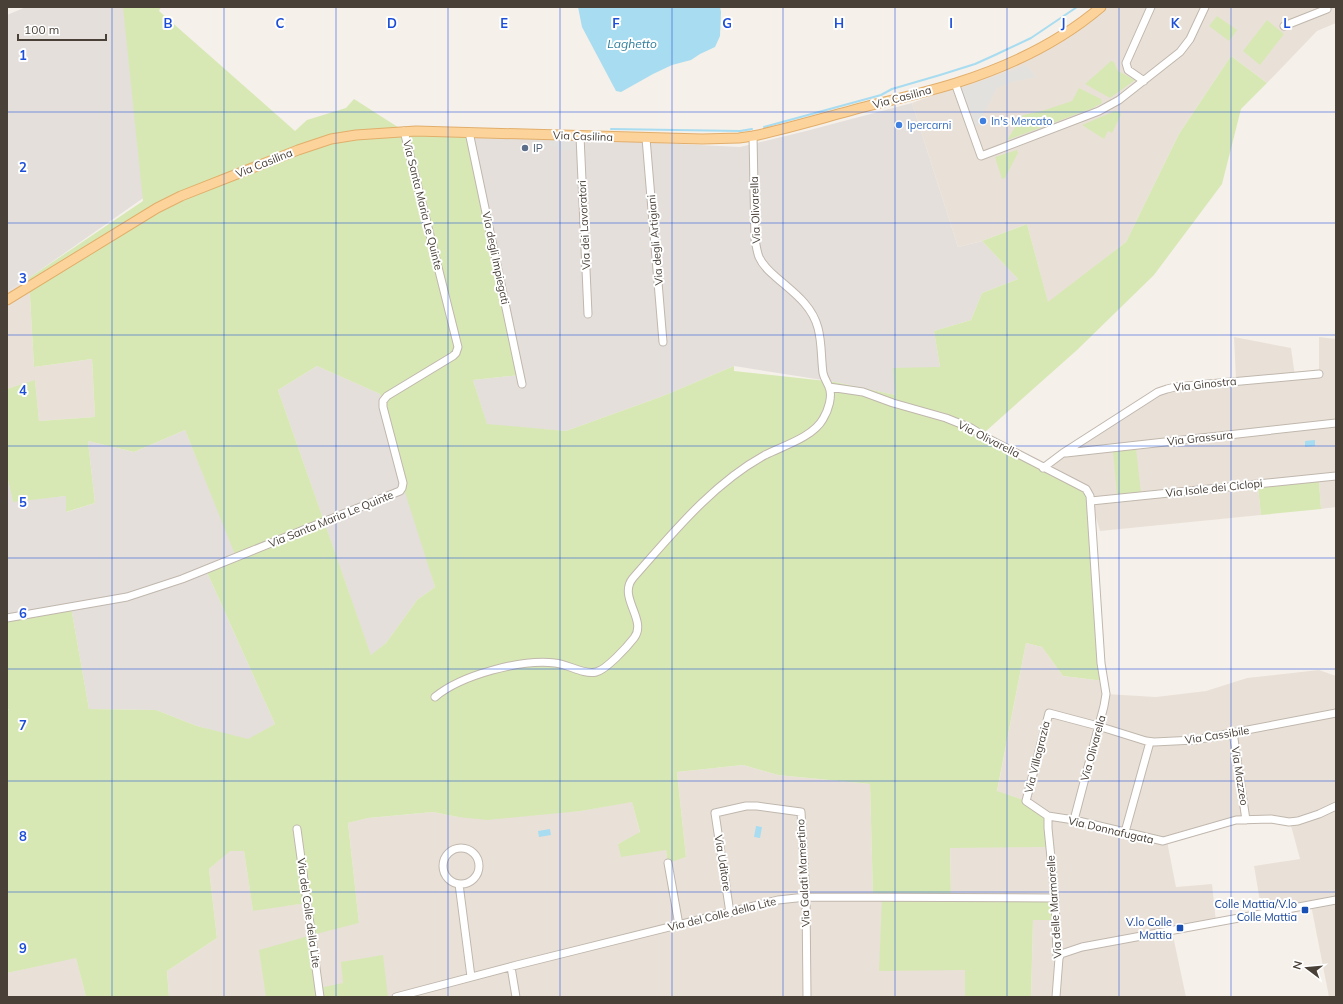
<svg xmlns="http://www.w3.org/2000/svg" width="1343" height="1004" viewBox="0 0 1343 1004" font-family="Mulish,sans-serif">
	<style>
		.residential { fill: #e9e1d8 }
		.industrial { fill: #e4dfdb }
		.green { fill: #d7e8b4; fill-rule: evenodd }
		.parking { fill: #e3e1de }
		.water { fill: #a8dcf0 }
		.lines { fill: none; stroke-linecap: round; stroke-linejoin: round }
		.stream { stroke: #a8dcf0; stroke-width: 2 }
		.minor-casing { stroke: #c0b7ad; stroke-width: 9 }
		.major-casing { stroke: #e2ae6b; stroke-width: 11 }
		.minor { stroke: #fff; stroke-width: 7 }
		.major { stroke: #fcd49b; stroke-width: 9 }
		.grid { fill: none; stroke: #1d4ed8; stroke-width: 1; stroke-opacity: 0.55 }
		.shop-dot { fill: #3f7fe0; stroke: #fff; stroke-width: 1.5 }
		.service-dot { fill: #5c6f8a; stroke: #fff; stroke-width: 1.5 }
		.transit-dot { fill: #1a4fb4; stroke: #fff; stroke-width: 1.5 }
		.labels { text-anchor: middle; stroke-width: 4; stroke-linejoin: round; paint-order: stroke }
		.street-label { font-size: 11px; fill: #494038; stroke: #fff }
		.shop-label { font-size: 11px; fill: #366cbe; stroke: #fff; text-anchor: start }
		.service-label { font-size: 11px; fill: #4e5e75; stroke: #fff; text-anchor: start }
		.transit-label { font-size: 11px; fill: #164399; stroke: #fff; text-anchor: end }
		.water-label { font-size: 12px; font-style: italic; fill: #2d7c9c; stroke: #fff }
		.grid-label { font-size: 13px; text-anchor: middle; font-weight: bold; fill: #1d4ed8; stroke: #fff; stroke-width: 4; stroke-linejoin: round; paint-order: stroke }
	</style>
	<rect width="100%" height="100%" fill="#f5f0ea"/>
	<path class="residential" d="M1107,7H1336V23L1317,31L1267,83L1231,56L1179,134L1126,242L1048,303L1027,224L982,241L958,247L912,103L1029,60Z
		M29,278L34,367L92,359L95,417L39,421L35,381L7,389V292Z
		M1234,337L1291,348L1295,376L1319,374V337L1336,339V507L1321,509L1319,481L1258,487L1261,515L1100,531L1091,501L1043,468L1158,392L1236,381Z
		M1026,643L1042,647L1063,676L1104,681L1106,694L1156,697L1206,691L1247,678L1319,670L1336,676V997H1329L1311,905L1262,914L1254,866L1300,859L1290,822L1236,820L1167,841L1176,887L1212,884L1216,922L1172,931L1186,997H1031L1033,920L951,897L950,847H1049L1026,801L997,792Z
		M743,765L778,775L870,784L873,896L882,897L965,970V997H169L167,971L217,938L209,869L229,851H244L253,910L307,903L359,923L348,823L368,818L433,812L458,817L581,811L632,801L640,833L618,844L666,850L668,862L686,857L677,772Z
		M76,957L86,997H7V973Z"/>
	<path class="industrial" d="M26,7H124L149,194L29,278L7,292V15Z
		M912,103L958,247L982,241L1018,279L982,293L971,320L934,331L940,367L895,395L835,382L734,366L663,396L566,431L487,425L473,380L520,375L473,138L576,139L740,147L806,131Z
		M317,366L380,394L435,587L417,600L386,643L371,656L278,390Z
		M185,430L237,557L206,570L275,724L248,740L197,726L156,710L89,709L71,607L7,618V476L13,501L66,496L67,512L95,503L88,441L134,452Z"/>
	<path class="green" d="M123,7H161L159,11L295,131L307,120L346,108L354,99L404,131L469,137L520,375L473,380L487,424L566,431L663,396L734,366V371L835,382L895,395L893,368L940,367L934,331L971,320L982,293L1018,279L982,241L1027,224L1048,302L1126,242L1179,134L1231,56L1267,83L1241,109L1222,184L1154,275L1077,350L985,432L1043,468L1086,489L1091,501L1104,681L1063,676L1042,647L1026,643L997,791L1026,801L1048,816L1050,847L950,848L951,897L1055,898L1056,920H1033L1031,997H965V970L879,971L882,897H873L870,784L778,775L743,765L677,772L686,857L668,863L666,850L621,857L618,844L640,832L632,802L581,811L487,820L458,817L433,812L368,818L348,823L359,923L312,935L319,988L343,983L341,962L383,955L388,997H266L259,950L312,935L307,903L253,911L244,851H230L209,869L217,938L167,971L169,997H86L76,958L7,973V710H9L7,708V618L71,607L89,709L156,710L197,726L248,739L275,724L206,570L236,557L185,430L134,452L88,441L95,503L66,512V496L13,502L7,476V389L35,380L39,421L95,417L92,359L34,367L29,278L143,201ZM317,366L380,394L403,486L435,587L417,600L386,643L371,655L278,390Z
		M1217,16L1237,30L1229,41L1209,26Z
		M1267,20L1284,34L1260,65L1243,51Z
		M1111,61L1114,62L1118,71L1135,80L1110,98L1085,84Z
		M1079,88L1101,99L1102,103L1093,108L1007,140L1023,115L1042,111L1072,101Z
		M1115,111L1120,112L1121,115L1112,133L1108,131L1104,139L1082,125Z
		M1017,150L1018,153L1005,178L1002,179L995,157Z
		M1136,448L1141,493L1117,496L1113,451Z
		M1319,481L1321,509L1261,515L1258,487Z"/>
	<path class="parking" d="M1026,65L1036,77L1012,82L997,88L978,125L973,129L960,89Z
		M550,139H574L575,150H557V146H550Z"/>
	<path class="water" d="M578,7H720L721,12L720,36L715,47L700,54L691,60L672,65L653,74L621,92L616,91L582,27Z
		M1315,440V446L1305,447V441Z
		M756,826L762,827L760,838L754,837Z
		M550,829L551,835L539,837L538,831Z"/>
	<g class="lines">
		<path class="stream" d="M764,127L881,95L892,89L940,75L975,64L995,55L1031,38L1077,7
			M611,129L740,131L752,129"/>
		<g class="minor-casing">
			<path id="minor" d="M1284,26L1327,9
				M1144,81L1128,70L1126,63L1151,7
				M955,83L981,156L1099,111L1119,100L1180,52L1190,39L1205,7
				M469,132L522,384
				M580,136L588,314
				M646,138L663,342
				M829,387L863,392L893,403L946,418L971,428L989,439L1086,489L1090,496L1101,663L1106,694L1104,706L1074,820
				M1066,453L1336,423
				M1043,468L1063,453L1158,392L1167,389L1175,387L1319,374
				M1091,501L1336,476
				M7,618L127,597L182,579L400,491L402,488L403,483L383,407V401L387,396L453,356L456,353L458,347L404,131
				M435,697C461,675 521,659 555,663C568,664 583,675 596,672C606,670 627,647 634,638C648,620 617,597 633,578C672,534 712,484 765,455C783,446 813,437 823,419C828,411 833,396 829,387C827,382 824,378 823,373C821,358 822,343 818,328C812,305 793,292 777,278C770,272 763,266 759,257C757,252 756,245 755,239L753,136
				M1336,713L1195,740L1154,742L1146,741L1098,726L1049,713L1026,801L1048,816L1074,820L1163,841L1236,820L1271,819L1289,822L1298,821L1319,814L1336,806
				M1233,732L1246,820
				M1048,816V828L1055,898L1057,955L1059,958L1056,997
				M297,829L320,997
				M1125,832L1150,742
				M443 866a18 18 0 1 1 36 0a18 18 0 1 1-36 0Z
				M668,863L679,925
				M459,884L471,977
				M730,913L715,813L746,806H757L801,812L806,897L807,997
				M1059,958L1061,954L1082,947L1336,900
				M511,967L516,997
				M396,997L517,965L778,900L806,897L1055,898"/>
		</g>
		<g class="major-casing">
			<path id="major" d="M7,300L157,208L181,196L298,150L331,139L356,135L416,131L702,139L739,138L753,136C791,128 829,116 868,106C897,99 927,92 956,83C1007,67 1060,42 1101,7"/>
		</g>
		<use href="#minor" class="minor"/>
		<use href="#major" class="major"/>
	</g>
	<path class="grid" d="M112,7V997M224,7V997M336,7V997M448,7V997M560,7V997M672,7V997M783,7V997M895,7V997M1007,7V997M1119,7V997M1231,7V997M7,112H1336M7,223H1336M7,335H1336M7,446H1336M7,558H1336M7,669H1336M7,781H1336M7,892H1336"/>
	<g class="shop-dot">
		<circle cx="983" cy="121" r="4"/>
		<circle cx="899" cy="125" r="4"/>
	</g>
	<circle class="service-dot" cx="525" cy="148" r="4"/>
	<g class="transit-dot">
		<rect x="1301" y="906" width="8" height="8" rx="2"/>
		<rect x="1176" y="924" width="8" height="8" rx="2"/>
	</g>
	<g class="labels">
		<g class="street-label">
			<text transform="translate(902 97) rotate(-15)" y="4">Via Casilina</text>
			<text transform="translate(583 136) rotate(2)" y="4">Via Casilina</text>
			<text transform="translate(264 163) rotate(-22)" y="4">Via Casilina</text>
			<text transform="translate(423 205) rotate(76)" y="4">Via Santa Maria Le Quinte</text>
			<text transform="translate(755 210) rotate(-92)" y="4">Via Olivarella</text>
			<text transform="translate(584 225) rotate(-93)" y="4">Via dei Lavoratori</text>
			<text transform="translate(655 240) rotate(-95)" y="4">Via degli Artigiani</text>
			<text transform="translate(496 258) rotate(78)" y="4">Via degli Impiegati</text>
			<text transform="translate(1205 384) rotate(-6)" y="4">Via Ginostra</text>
			<text transform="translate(1200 438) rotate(-6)" y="4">Via Grassura</text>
			<text transform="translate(989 439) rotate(27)" y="4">Via Olivarella</text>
			<text transform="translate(1214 488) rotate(-6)" y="4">Via Isole dei Ciclopi</text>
			<text transform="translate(331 519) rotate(-22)" y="4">Via Santa Maria Le Quinte</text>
			<text transform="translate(1217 735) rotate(-9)" y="4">Via Cassibile</text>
			<text transform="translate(1093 748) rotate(-75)" y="4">Via Olivarella</text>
			<text transform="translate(1037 757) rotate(-76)" y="4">Via Villagrazia</text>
			<text transform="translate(1240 776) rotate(81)" y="4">Via Mazzeo</text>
			<text transform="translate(1111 830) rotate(13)" y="4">Via Donnafugata</text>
			<text transform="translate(723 863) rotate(81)" y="4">Via Uditore</text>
			<text transform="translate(803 873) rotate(-93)" y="4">Via Galati Mamertino</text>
			<text transform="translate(1054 907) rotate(-94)" y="4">Via delle Marmorelle</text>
			<text transform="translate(309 913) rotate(82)" y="4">Via del Colle della Lite</text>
			<text transform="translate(722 914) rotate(-14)" y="4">Via del Colle della Lite</text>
		</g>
		<g class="shop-label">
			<text x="991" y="125">In's Mercato</text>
			<text x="907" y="129">Ipercarni</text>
		</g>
		<g class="service-label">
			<text x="533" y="152">IP</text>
		</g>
		<g class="transit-label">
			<text x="1297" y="908">Colle Mattia/V.lo<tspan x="1297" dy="13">Colle Mattia</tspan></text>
			<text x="1172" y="926">V.lo Colle<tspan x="1172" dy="13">Mattia</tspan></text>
		</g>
		<g class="water-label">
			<text x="632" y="48">Laghetto</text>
		</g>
	</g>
	<g class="grid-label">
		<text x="168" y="28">B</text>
		<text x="280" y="28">C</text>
		<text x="392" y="28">D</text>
		<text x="504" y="28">E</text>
		<text x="616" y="28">F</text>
		<text x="727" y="28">G</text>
		<text x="839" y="28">H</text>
		<text x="951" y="28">I</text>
		<text x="1063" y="28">J</text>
		<text x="1175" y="28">K</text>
		<text x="1287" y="28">L</text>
		<text x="23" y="60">1</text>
		<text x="23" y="172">2</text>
		<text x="23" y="283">3</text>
		<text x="23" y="395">4</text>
		<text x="23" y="507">5</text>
		<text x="23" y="618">6</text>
		<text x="23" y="730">7</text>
		<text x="23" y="841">8</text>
		<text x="23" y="953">9</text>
	</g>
	<rect width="1343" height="1004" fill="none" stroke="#494038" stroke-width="16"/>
	<g transform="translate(1307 968) rotate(286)" stroke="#ffffff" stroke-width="3" paint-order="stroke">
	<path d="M0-3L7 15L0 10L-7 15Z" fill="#494038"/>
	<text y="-6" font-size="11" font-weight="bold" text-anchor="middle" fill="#494038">N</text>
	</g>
	<path d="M18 34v6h88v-6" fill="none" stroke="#494038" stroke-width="2"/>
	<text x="24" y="34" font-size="12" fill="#494038" stroke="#ffffff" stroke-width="3" paint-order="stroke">100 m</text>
</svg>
